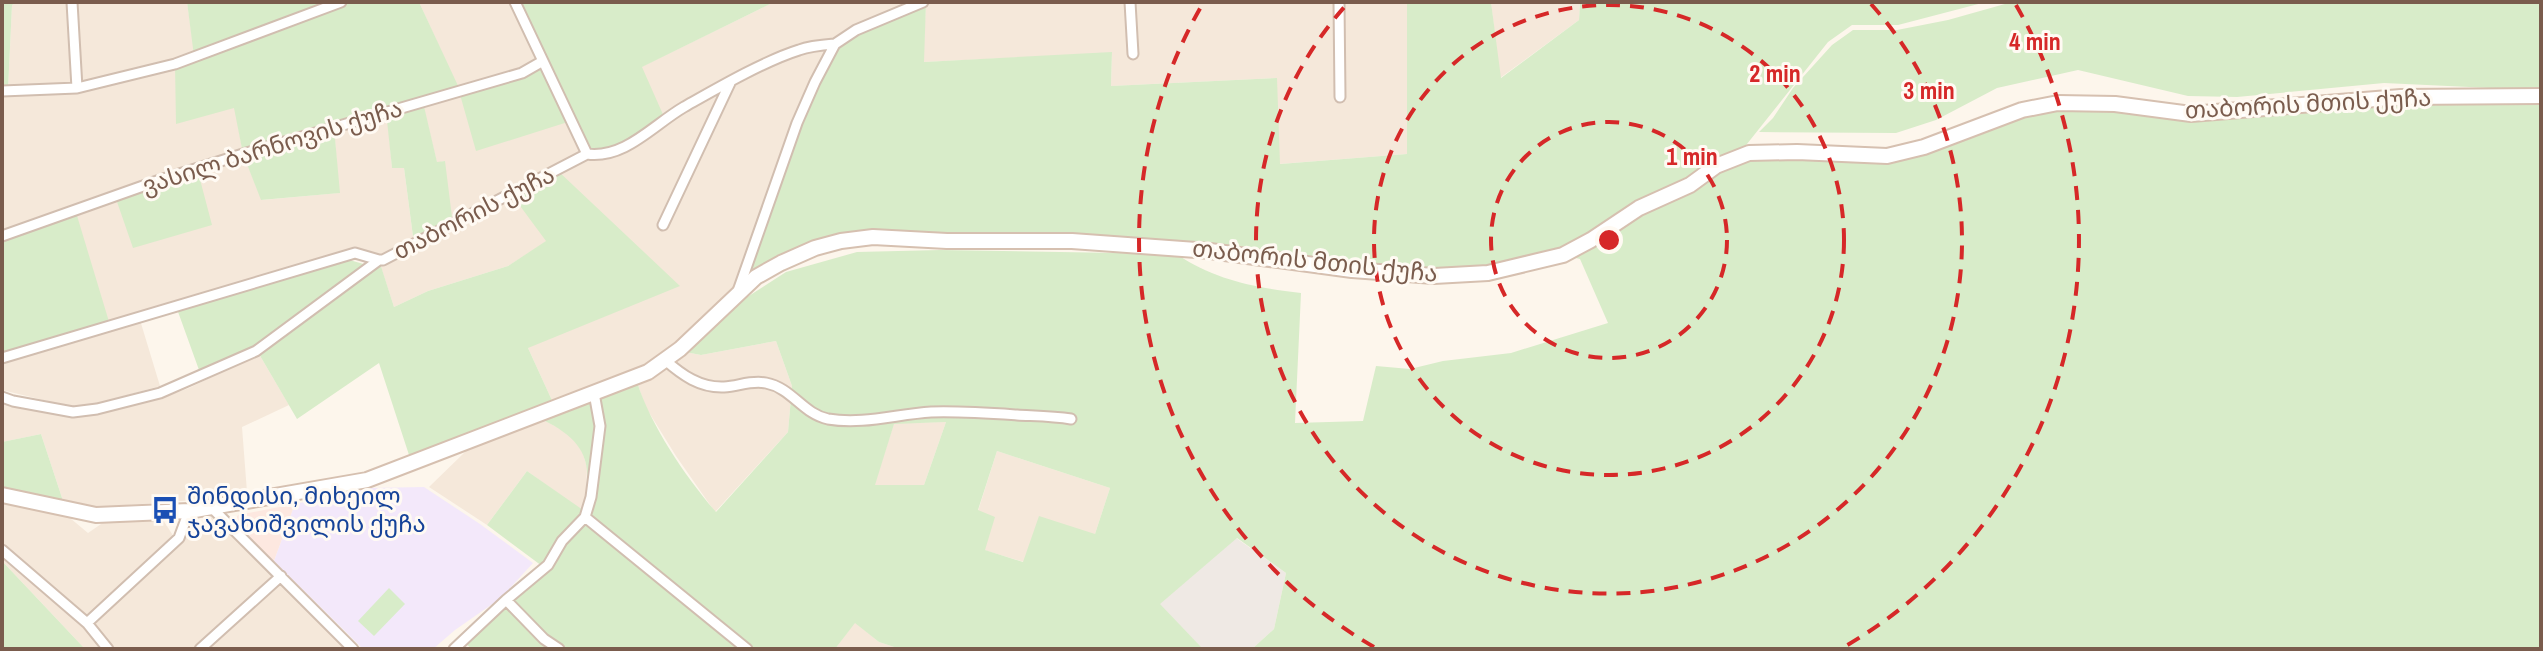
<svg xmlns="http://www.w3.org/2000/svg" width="2543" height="651" viewBox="0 0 2543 651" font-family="'Archivo Narrow','Noto Sans Georgian',sans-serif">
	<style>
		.residential { fill: #f5e8da }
		.commercial { fill: #fde8e0 }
		.industrial { fill: #efe9e4 }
		.education { fill: #f3e8fa }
		.green { fill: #d8ecc9; fill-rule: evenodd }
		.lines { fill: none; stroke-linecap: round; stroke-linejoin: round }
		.minor-casing { stroke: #d1beb0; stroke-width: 13 }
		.secondary-casing { stroke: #d6c0b0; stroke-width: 18 }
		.minor { stroke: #fff; stroke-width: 9 }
		.secondary { stroke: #fff; stroke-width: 14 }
		.ring { fill: none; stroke: #d62828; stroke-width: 4; stroke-dasharray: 14 10 }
		.labels { text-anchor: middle; stroke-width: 6; stroke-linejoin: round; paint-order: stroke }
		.street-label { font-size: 24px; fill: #7a5c4d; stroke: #fffaf3 }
		.transit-label { font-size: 24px; fill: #164399; stroke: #fffaf3; text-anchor: start }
		.centre { fill: #d62828; stroke: #fffaf3; stroke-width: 4 }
		.ring-label { font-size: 24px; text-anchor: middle; font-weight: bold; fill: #d62828; stroke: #fffaf3; stroke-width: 6; stroke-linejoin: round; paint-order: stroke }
	</style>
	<rect width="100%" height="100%" fill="#fdf6ec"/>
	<path class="residential" d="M17,2H187L195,57L235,108L243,154L262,200L339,193L334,127L387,111L392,168H404L414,244L444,161L437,163L422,101L459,90L419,2H515L641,67L774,2H923L737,294L648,372L555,407L528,348L546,242L508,266L428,291L394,307L379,261L362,254L110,325L2,236V91L8,90L12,5Z
		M926,2H1407V154L1279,164L1276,78L1111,86L1112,53L923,62Z
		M1491,2H1580L1579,20L1500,78Z
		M140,320L160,386L95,404L72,407L2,390V360Z
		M776,341L792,386L788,432L715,512L676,456L645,406L637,382L685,352L701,355Z
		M259,354L289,405L242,427L247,492L195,500L87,508L64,504L41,434L2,442V403L72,414L99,411L162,398L189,388Z
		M543,420L565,431L581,447L587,467L586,497L583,511L527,471L487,525L429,487L466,451Z
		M946,422L924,485L874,486L894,423Z
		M997,451L1110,488L1095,534L1024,562L984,550L978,511Z
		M2,499L70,518L88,533L104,522L163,520L174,537L186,538L211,515L282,582L348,649H85L2,561Z
		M855,622L879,642L900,649H835Z"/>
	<path class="commercial" d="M295,504L274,561L233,523L238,515Z"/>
	<path class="industrial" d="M1236,538L1286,573L1274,629L1252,649H1203L1159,604Z"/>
	<path class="education" d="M424,487L480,524L533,563L501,598L455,630L433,649H363L274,561L295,504L370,488Z"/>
	<path class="green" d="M2,2H17L12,5L8,90L2,91Z
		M187,2H419L460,90L522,73L543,61L515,2H774L642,67L665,119L620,149L587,154L571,121L476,151L459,91L423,102L437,162L445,161L453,225L414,244L404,168H392L386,111L334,127L340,193L261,200L243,154L234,108L176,124L175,64L194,56Z
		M926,2L924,62L1112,52L1111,86L1277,78L1280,164L1407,154V2H1491L1501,78L1579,20L1580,2H1986L1898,25H1852L1828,42L1743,149L1882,157L2058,100L2192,112L2541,94V649H1252L1274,629L1286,573L1237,538L1160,604L1203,649H900L879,642L855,623L835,649H472L466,644L542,566L487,525L527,471L583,510C594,463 586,441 543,420L637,382C651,426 685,476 716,512L788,432L792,386L776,341L701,355L685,352L730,308L786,272L857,252L940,250L1176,254C1218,281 1253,287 1301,293L1295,423L1363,421L1376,366L1410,369L1443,361L1511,353L1608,323L1580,259L1563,255L1434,276L1210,251L909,238L815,248L737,294L797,123L835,44ZM946,422L924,485H875L894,424ZM997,451L1110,488L1095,534L1039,516L1023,562L985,550L995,517L978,510Z
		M2012,2H2541V87L2512,89L2384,83L2237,97L2188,96L2078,70L1997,88L1936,120L1896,133L1759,132L1773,118L1793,88L1832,45L1853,30H1897L1948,20Z
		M197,168L212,225L133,248L115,196Z
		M557,170L680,286L528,348L555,407L481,436L409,455L379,363L297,419L259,354L379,260L394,307L428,291L508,266L546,241L512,195Z
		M75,209L110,325L2,358V236Z
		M346,259L367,265L264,342L199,370L177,309Z
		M41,434L64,504L2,486V442Z
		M2,561L85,649H2Z
		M389,588L405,604L374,636L358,621Z"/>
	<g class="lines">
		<g class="minor-casing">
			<path id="minor" d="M72,2L77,88
				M515,2L587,154
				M1130,2L1133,54
				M1339,2L1340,97
				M2,91L77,88L175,64L341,2
				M663,225L730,83
				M2,236L160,180L243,154L522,73L543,61
				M738,291L797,123L815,82L835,44L856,30L923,2
				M2,358L355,253L379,260
				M665,360C682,375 700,388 724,387C739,386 751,380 766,383C792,388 803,414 828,419C863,425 897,414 931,412C960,411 988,413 1017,415C1035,416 1053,416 1071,419
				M2,397L13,401L73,412L97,409L160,393L256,351L379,260H383L587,154C625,159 653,125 684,107C716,89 764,61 799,50C810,46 823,45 835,44
				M211,507L353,649
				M585,517L747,649
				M2,550L87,623L108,649
				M506,600L544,639L559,649
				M87,623L179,538L189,511
				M200,649L281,576
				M454,649L506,600L548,565L562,541L585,517L591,497L600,426L594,393"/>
		</g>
		<g class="secondary-casing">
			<path id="secondary" d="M2,495L96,515L189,511L367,480L648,372L680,349L756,277L781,263L815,248L841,241L873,237L947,241H1072L1210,251L1352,270L1434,276L1488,273L1563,255L1591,240L1639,208L1690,185L1716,166L1749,153L1797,152L1887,156L1924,147L2022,110L2058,103L2115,104L2191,114L2401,97L2541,96"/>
		</g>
		<use href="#minor" class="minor"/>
		<use href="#secondary" class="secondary"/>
	</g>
	<g class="ring">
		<circle cx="1609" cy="240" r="118"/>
		<circle cx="1609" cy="240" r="235"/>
		<path d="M1871 4A353 353 0 1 1 1347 4"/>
		<path d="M1374 647A470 470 0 0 1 1202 5M2016 5A470 470 0 0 1 1844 647"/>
	</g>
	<defs>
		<g id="bus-bare" transform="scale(2.16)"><path d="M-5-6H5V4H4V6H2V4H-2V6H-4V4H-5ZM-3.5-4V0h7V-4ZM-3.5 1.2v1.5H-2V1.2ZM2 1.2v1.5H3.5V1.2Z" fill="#1a4fb4" stroke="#fffaf3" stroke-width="2.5" paint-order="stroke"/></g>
	</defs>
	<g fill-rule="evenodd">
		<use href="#bus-bare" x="165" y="510"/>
	</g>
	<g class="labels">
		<g class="street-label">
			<text transform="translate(2308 104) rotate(-3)" y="8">თაბორის მთის ქუჩა</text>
			<text transform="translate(272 147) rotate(-17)" y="8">ვასილ ბარნოვის ქუჩა</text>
			<text transform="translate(474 213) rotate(-27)" y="8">თაბორის ქუჩა</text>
			<text transform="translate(1315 261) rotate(6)" y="8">თაბორის მთის ქუჩა</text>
		</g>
		<g class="transit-label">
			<text x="187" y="504">შინდისი, მიხეილ<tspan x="187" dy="28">ჯავახიშვილის ქუჩა</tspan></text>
		</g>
	</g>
	<circle cx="1609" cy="240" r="12" class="centre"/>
	<g class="ring-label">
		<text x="2035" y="50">4 min</text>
		<text x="1775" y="82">2 min</text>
		<text x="1929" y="99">3 min</text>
		<text x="1692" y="165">1 min</text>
	</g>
	<rect width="2543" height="651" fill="none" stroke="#7a5c4d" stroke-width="8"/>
</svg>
